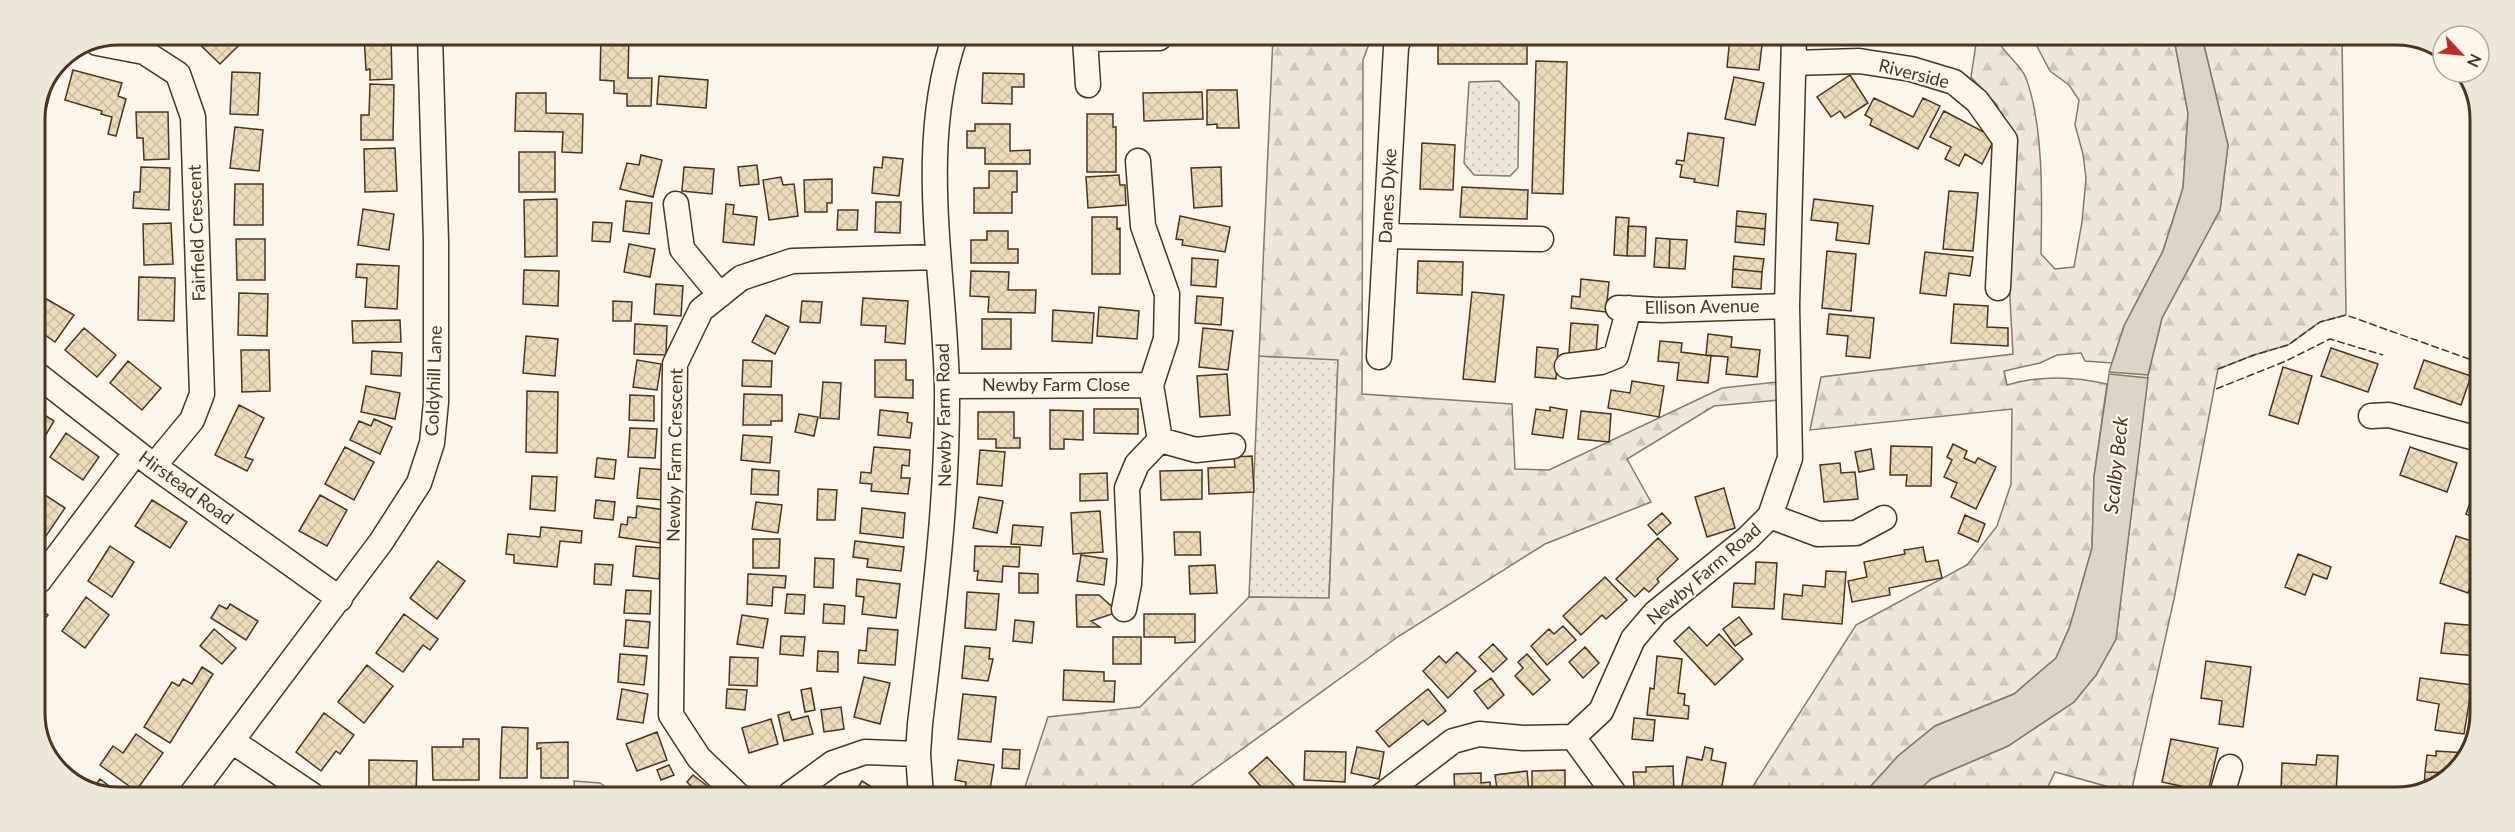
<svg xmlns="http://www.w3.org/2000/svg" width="2515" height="832" viewBox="0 0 2515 832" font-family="Lato,sans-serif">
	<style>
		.grass { fill: url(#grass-dots); stroke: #887966; stroke-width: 1.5 }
		.forest { fill: url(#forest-firs); stroke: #887966; stroke-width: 1.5 }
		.park { fill: url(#park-crowns); stroke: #887966; stroke-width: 1.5 }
		.water { fill: #dcd4c6; stroke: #887966; stroke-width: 1.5 }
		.building { fill: url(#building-cross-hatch); stroke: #4a3520; stroke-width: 1.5 }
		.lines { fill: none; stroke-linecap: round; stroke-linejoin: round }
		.minor-casing { stroke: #4a3520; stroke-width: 27 }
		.minor { stroke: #fbf6e9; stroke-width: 24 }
		.fence { stroke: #4a3520; stroke-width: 1.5; stroke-dasharray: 8 3; stroke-linecap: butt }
		.labels { text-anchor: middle; stroke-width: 4.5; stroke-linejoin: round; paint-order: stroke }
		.street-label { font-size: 18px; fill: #4a3520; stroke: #fbf6e9 }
		.water-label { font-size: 20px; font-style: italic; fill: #4a3520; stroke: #fbf6e9 }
		.rim { fill: none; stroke: #4a3520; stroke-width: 3 }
	</style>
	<defs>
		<pattern id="grass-dots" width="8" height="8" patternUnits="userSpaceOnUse" patternTransform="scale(1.5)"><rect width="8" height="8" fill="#ede6d9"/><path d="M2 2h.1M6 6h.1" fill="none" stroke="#cdc6ba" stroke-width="1.8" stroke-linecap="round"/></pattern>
		<pattern id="forest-firs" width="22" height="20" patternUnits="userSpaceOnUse" patternTransform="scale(1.5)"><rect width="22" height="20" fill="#ede6d9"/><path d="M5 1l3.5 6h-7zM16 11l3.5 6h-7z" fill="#cdc6ba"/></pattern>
		<pattern id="park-crowns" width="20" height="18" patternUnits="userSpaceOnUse" patternTransform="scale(1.5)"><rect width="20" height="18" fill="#ede6d9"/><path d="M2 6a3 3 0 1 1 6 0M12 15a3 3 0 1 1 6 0" fill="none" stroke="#cdc6ba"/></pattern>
		<pattern id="building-cross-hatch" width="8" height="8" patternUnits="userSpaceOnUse" patternTransform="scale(1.5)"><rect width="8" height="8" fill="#ecdcbc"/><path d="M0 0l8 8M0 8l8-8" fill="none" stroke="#ccbda1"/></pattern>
	</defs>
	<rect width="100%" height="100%" fill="#fbf6e9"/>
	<path class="grass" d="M1499,81L1519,102L1518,168L1510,176L1474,175L1464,163L1469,82Z
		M1259,356L1338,359L1329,599L1249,597Z"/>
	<path class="forest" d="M1273,36H1372L1363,60L1362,394L1512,404L1515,469L1549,470L1722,388L1777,382L1779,400L1714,406L1627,459L1651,502L1545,544L1399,636L1177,796H1022L1048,717L1140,707L1249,597L1329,598L1338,360L1259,356Z
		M1977,37H1999L1998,41C2005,54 2021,65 2026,78C2044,126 2042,203 2041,254L2055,269L2074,267L2082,222L2086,178L2083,154L2075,125L2079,100L2069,85L2050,71L2032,37H2171L2175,44L2188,113L2183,188L2163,251L2124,326L2112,363L2085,361L2081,353L2057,355L2040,363L2004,371L2007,385C2041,375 2073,376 2107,384L2094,477L2092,548L2070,626L2056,658L2014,694L1935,726L1898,756L1861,797H1746L1856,625L1967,565L1997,526L2011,484L2012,409L1810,430L1821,377L2013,354L2010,299L2008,132L1997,105L1971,77Z
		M2202,37H2342L2346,315L2320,322L2288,345L2254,355L2218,369L2174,599L2131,793L2055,772L2043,797H1911L1931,779L2008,746L2074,702L2096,675L2116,639L2148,375L2162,318L2220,210L2228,145Z"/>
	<path class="park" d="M574,781L600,783L617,795H575Z"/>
	<path class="water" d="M2171,37H2202L2228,145L2220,210L2162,318L2148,375L2109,372L2124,326L2163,251L2183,188L2188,113L2175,44Z
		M2109,374L2148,378L2116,639L2096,675L2074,702L2008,746L1931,779L1911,797H1861L1898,756L1935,726L2014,694L2056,658L2070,626L2092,548L2094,477Z"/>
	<path class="building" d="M190,35H231L240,44L220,64Z
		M364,35H391L392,79L370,80V69L366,70Z
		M457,35H514V40L457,43Z
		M601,35H629L628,78H652L651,106H627V94L614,93V81L600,80Z
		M1438,36H1527V64H1438Z
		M1730,37H1763L1759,70L1727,67Z
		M1909,37H1924L1914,44Z
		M1536,61L1567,62L1563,194L1532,193Z
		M56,69L47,106L41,104Z
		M73,70L122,83L118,96L126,99L116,136L108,134L112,117L101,114L102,111L65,100Z
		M232,72L260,73L258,115L230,114Z
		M983,73L1024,74V87H1012V104L982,103Z
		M1850,75L1868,103L1845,118L1840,111L1831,117L1817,97Z
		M659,76L708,80L706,108L657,104Z
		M1734,77L1764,83L1755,125L1725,119Z
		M370,84L394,85L393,140H361V115H369Z
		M1207,90H1237L1239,128H1217V124L1207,125Z
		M1202,92L1203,119L1144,121L1143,93Z
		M516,93H546V113L583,114L582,153L562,152L563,132L515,131Z
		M1874,98L1913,117L1923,98L1940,106L1918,149L1870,125L1872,119L1865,115Z
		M1944,111L1995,138L1982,164L1965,154L1959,166L1945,159L1951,147L1930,137Z
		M136,112H168L169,159L144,160L143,138H137Z
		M1087,114H1113V127H1116V172H1087Z
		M975,124H1010V151L1030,150V164H985V148H967V131H975Z
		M235,127L263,130L259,171L230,168Z
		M1688,133L1724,138L1718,186L1694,182L1695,179L1680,177L1682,165L1676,164L1677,160L1684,161Z
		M1422,143L1455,145L1453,190L1420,189Z
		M395,148L397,191L365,192L364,149Z
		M519,152H555V192H519Z
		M641,155L662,160L653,197L620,189L627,163L639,165Z
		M883,157L903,159L899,196L872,193L874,167L882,168Z
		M757,165L759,184L740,186L738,167Z
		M141,167L170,168L169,210L133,208L134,192H140Z
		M684,167L714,169L712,194L682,191Z
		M1221,167L1222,206L1194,208L1191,168Z
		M989,171H1017V192H1012V213H974V188H989Z
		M1119,175L1120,185H1125L1126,205L1088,208L1086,177Z
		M781,177L783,185L794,184L798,216L769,220L763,180Z
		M832,179V203H827V212H805L804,180Z
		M235,184H263V225H234Z
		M1462,187L1528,190L1527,219L1460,217Z
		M1949,191L1978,193L1973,251L1943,249Z
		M557,199V256L525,257L524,200Z
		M1814,199L1873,206L1869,244L1836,240L1838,223L1811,220Z
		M626,201L652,203L649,234L623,231Z
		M876,202H901L900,233L875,232Z
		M726,204L734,205L733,214L757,217L754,245L723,242Z
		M363,209L394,214L389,250L358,245Z
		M838,210H858L857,230H837Z
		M1737,211L1766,214L1765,229L1736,226Z
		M1180,216L1230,227L1225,252L1182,245L1183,240L1176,239Z
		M1092,217H1117V229L1120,228V274H1092Z
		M1616,217L1629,218L1627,256L1614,255Z
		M593,222L612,223L610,242L592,241Z
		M171,223L173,264L144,265L143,224Z
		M1628,226L1646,227L1645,256H1627Z
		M1736,226L1765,229L1764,245L1735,242Z
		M987,231H1008V249H1018V263H971V240H987Z
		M1656,238L1670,239L1669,268L1654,267Z
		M236,239H265V280H237Z
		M1670,239L1687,240L1685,269L1669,268Z
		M629,244L655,249L650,277L624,272Z
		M1827,251L1856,254L1851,311L1822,308Z
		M1925,252L1973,257L1970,276L1949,273L1946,296L1920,293Z
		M1734,256L1764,259L1762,272L1733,269Z
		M1192,258L1218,260L1216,287L1191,285Z
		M1418,261L1463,262L1462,295L1417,293Z
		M357,264L399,266L397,309L365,307L367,278L356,277Z
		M1733,269L1762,272L1761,289L1732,287Z
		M524,270L559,271L558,306L523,304Z
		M971,271L1009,272L1008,290H1036L1035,313L988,312L989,297L970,296Z
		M139,277L175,278L174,321L138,320Z
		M1581,279L1609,282L1606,312L1571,308L1572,296L1580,297Z
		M656,284L683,286L681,316L654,314Z
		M1472,292L1504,295L1495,382L1463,379Z
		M239,293L268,294L267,336L238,335Z
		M38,294L74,315L55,342L35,328V299Z
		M1197,296L1223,298L1221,325L1195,323Z
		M863,298L908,301L905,344L885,342L886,326L861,325Z
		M613,301L632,302L631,321H613Z
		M802,301L822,302L820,323L800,322Z
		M1954,304L1988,306L1987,327L2008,328V346L1951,343Z
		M1099,307L1139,311L1137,339L1097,336Z
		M1053,310L1094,313L1092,343L1052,341Z
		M1829,314L1874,318L1870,358L1846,356L1848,336L1827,334Z
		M766,315L789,327L775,354L752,342Z
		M982,319H1011V349H982Z
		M400,320L401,342L353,343L352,321Z
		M1571,323L1598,325L1596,354L1569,353Z
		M635,324L667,326L666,355L634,354Z
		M84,328L116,355L97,377L65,350Z
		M1203,328L1233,331L1228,370L1199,367Z
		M1708,334L1732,337L1731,347L1760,350L1757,377L1726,374L1728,357L1706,355Z
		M526,336L558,339L555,376L523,373Z
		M1660,341L1682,343L1681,352L1711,356L1708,383L1677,380L1679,363L1658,361Z
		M1537,347L1558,349L1556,379L1535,377Z
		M2331,348L2378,364L2368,392L2321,376Z
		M241,350H269L270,391L242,392Z
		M372,351L402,353L401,376L371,374Z
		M637,360L661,364L657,390L633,387Z
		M743,360L772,361L771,387L742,386Z
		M875,360H906V380H913V398L875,397Z
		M2424,360L2471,376L2461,405L2414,388Z
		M128,361L161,388L142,410L110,383Z
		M2283,367L2312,376L2298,424L2269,415Z
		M1227,374L1230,415L1200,417L1197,376Z
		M1632,381L1664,386L1659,417L1608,408L1611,390L1630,393Z
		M823,382L841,383L839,419L820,418Z
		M366,386L400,393L395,419L361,412Z
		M527,391L558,392L557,453L526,452Z
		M744,394L782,395V421H771V425H743Z
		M630,395L654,396V421L629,420Z
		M239,405L264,418L245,457L253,460L247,471L215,455Z
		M1550,407L1567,410L1563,438L1532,434L1536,409L1550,411Z
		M35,409L54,421L35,453Z
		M1094,409H1138V434L1094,433Z
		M880,410L908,413L907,422L912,423L910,438L878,435Z
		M1050,410L1083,411V440L1064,439V449H1050Z
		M1581,411L1611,414L1609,442L1578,439Z
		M978,412H1014V438H1020V448H996V439H978Z
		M799,414L818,417L814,436L795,432Z
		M374,419L392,427L380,454L350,440L359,421L371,426Z
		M630,428L657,429L655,458L628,457Z
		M66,433L99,457L83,480L50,457Z
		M743,435L772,437L770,463L741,460Z
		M1953,444L1967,451L1964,458L1975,463L1978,458L1996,467L1976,509L1951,497L1957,483L1944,477L1952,460L1947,457Z
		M1891,446L1932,447L1931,486H1906L1907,475H1890Z
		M345,447L374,462L354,500L325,484Z
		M874,447L910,450L909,466L902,465L901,478H910L908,494L871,491L872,484L860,483L861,472L871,473Z
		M2410,447L2457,463L2447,492L2400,475Z
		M1871,449L1874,469L1859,472L1855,452Z
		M980,450L1005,452L1002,486L977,484Z
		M1252,456L1254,492L1209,494L1208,468L1235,467L1234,457Z
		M597,458L616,460L614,479L595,477Z
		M1840,463L1841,473L1855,472L1858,499L1824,502L1820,465Z
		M640,468L666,470L663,500L637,498Z
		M752,469L779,471L778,495L751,494Z
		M1202,470V499L1161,500L1160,471Z
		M1107,473L1108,500L1080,501V474Z
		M532,476L557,477L555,511L530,509Z
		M2479,478L2478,519L2466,514Z
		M1724,488L1735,528L1707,537L1695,497Z
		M818,489L837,490L835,520H817Z
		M42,493L65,508L42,542L35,536V503Z
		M320,495L347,510L327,546L299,531Z
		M979,497L1003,501L997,533L973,528Z
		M152,500L187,522L170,548L135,526Z
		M596,500L615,502L613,520L594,518Z
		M756,502L782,505L778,533L752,529Z
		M637,506L665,510L660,543L619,537L621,524L627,525L628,517L636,518Z
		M862,508L905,513L903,538L860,533Z
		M1100,511L1103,552L1073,554L1071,513Z
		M1662,513L1671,523L1657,535L1648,525Z
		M1965,515L1985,524L1978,542L1958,533Z
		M1013,525L1043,527L1041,546L1011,544Z
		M541,527L582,531L581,543L560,541L557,567L514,563V555L506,554L508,534L540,537Z
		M1174,532H1200L1201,555H1175Z
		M2456,536L2478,543V563L2468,593L2440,583Z
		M1658,538L1678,559L1657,579L1659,582L1649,592L1644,588L1635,597L1616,579Z
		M753,539H780L779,568H753Z
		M855,541L904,547L901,571L867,567L868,559L853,557Z
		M110,546L134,562L112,597L88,581Z
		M636,546L662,548L659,579L633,576Z
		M975,546L1020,547L1019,567L1003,566L1002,582L977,580L978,571H974Z
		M1923,547L1926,562L1938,560L1942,578L1889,588L1890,595L1852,602L1848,581L1867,577L1864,562L1905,554L1904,550Z
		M2298,554L2331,567L2327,579L2313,574L2305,595L2285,587Z
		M1081,555L1107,559L1104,585L1077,581Z
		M815,558L834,559L833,588L814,587Z
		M438,561L465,581L437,619L410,598Z
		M1756,562L1777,563L1774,609L1732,607L1734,583L1755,584Z
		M595,564L613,565L611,585L594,584Z
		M1215,565L1217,593L1190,594L1189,566Z
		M1826,571L1846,572L1842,624L1782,619L1784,594L1802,596L1803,585L1825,587Z
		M1019,573L1038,574V593H1019Z
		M748,574L786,576L785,588L773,587L772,606L747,604Z
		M1605,577L1627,600L1606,619L1602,615L1581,635L1563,616Z
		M857,579L900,584L896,618L862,614L864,597L856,596Z
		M626,590L651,591L650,614L624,613Z
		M967,592L999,594L996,630L965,628Z
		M787,594L805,595L804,614L785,613Z
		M1076,595H1099L1118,612L1091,621L1100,627H1077Z
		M86,597L109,615L85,648L62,631Z
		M230,604L258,621L246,640L211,618L219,605L227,609Z
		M824,604L845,606L844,624L823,623Z
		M35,606L48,615L35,632Z
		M404,614L438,639L430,650L423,645L403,672L376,653Z
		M1144,614H1195V642L1175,643V637H1144Z
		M742,615L768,619L763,648L737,644Z
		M1739,617L1752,634L1735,646L1723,629Z
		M626,620L650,622L648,648L624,646Z
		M1015,620L1034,622L1032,643L1013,641Z
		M2445,623L2478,626V656L2441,653Z
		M1563,626L1576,640L1547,665L1531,646L1549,629L1554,634Z
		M1689,627L1707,646L1719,634L1743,659L1715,685L1674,641Z
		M868,628L898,630L895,665L858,663L859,650L866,651Z
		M214,629L236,648L222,664L200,646Z
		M781,636L805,637L803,656L780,654Z
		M1113,637H1141V664H1113Z
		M1493,644L1507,659L1493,672L1479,657Z
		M965,646L990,648L989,659H993L988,681L962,678Z
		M1585,647L1599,663L1583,678L1569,662Z
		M818,651L838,652V672L817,671Z
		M1457,652L1476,671L1448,698L1423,671L1439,656L1446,663Z
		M620,654L647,656L644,685L618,682Z
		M1527,654L1550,680L1533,695L1515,676L1523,668L1518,662Z
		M1657,656L1682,659L1678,693L1685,694L1684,705L1689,706L1688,719L1647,715L1650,688L1654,689Z
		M730,657L758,658L757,686L729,685Z
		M2206,661L2251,667L2243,727L2219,724L2222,701L2201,698Z
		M367,665L393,686L364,723L338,702Z
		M202,667L213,674L170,743L144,727L172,682L179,686L183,679L192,684Z
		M1064,670L1104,672V681H1115L1114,702L1063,700Z
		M864,677L890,683L880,724L854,717Z
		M1491,678L1504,695L1488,709L1474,691Z
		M2420,678L2472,685L2464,734L2435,730L2439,704L2417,700Z
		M811,688L815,710L805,712L801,690Z
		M622,689L648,694L643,723L617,719Z
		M727,689L747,690L745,710L726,708Z
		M1428,689L1446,711L1428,725L1423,720L1389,747L1376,731Z
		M963,694L996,697L991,742L958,739Z
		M841,707L844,729L824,732L821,710Z
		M789,712L792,720L808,716L813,734L784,741L778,715Z
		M324,713L354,735L340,754L336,751L321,771L296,752Z
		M1634,718L1655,720L1653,741L1632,739Z
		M771,719L778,744L749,753L742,728Z
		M502,727L528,728L527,778H500Z
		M657,732L667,760L637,771L626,744Z
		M136,734L163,753L136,791L100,765L113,746L123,753Z
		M463,739H479V780H433L432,747H463Z
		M2171,739L2218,748L2208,792L2162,782Z
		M568,742V778H541V748L537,749V743Z
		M1357,747L1384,752L1379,779L1351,773Z
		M1705,747L1713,749L1711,760L1726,763L1720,797H1699V794L1681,791L1687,757L1702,760Z
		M1003,749L1020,750L1019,769L1002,768Z
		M1305,751L1346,752L1345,782L1304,780Z
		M2436,751L2466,753L2452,773L2425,772L2427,755L2436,756Z
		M2317,755L2338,756L2336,794L2281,791L2282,763L2316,765Z
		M1267,757L1302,794L1299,796H1255L1263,789L1249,773Z
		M369,760L417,761L416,794L369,793Z
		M958,760L994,765L989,796H964L966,782L955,780Z
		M669,765L674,775L661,780L657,770Z
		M1673,766L1674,794L1635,797L1633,772H1646V767Z
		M1565,770V796H1532V771Z
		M1527,771L1529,792L1498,796L1495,775Z
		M2425,772L2452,773L2447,780L2424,788Z
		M1481,773V783L1490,782L1491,796H1455L1454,774Z
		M693,775L719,795H689L694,789L687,782Z
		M100,779L121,795H97L91,791Z
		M862,781L886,796L853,795Z"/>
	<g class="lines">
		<g class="minor-casing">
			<path id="minor" d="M1083,36L1085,39L1159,38
				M1085,39L1088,85
				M97,43L144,52L178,74L193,117L202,394L192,420L154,466
				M1794,63L1859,61L1911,69L1954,82L1977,101L2005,140L1998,288
				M676,204L682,249L720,295
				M1386,236L1541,239
				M1618,308L1661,310L1787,306
				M1379,357L1396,47L1400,36
				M1567,366L1601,362L1616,356L1629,308
				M35,373L154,466L340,599
				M1151,385L1160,440L1196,450L1233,446
				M947,386L1151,385L1166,339L1167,294L1143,226L1138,161
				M2371,416L2389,415L2479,439
				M1770,516L1818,534L1856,533L1884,518
				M39,581L136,452
				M1124,609L1129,584L1130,559L1127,488L1137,464L1160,440
				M1573,737L1616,796
				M232,741L312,795
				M191,795L381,542L419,483L432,443L436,402V242L430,35
				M738,795L699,758L671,715L675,364L701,310L741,278L792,261L938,257
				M789,795L833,763L865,752L918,754
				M921,796L918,754L920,724C933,612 948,501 947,389C945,272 916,149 955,36
				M1381,796L1453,741L1479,734L1523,738L1573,737L1601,711L1633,639L1655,613L1748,538L1770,516L1790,458L1787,306L1794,37
				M2221,797L2230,767"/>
		</g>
		<use href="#minor" class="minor"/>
		<path class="fence" d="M2218,369L2254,355L2288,345L2320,322L2346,315L2469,359
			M2216,389L2286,361L2330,339L2383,355"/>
	</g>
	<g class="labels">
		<g class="street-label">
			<text transform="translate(1914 74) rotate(14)" y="6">Riverside</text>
			<text transform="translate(1388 196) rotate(-87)" y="6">Danes Dyke</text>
			<text transform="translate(197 233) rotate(-92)" y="6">Fairfield Crescent</text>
			<text transform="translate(1702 307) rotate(-1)" y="6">Ellison Avenue</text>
			<text transform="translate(434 381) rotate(-88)" y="6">Coldyhill Lane</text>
			<text x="1056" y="391">Newby Farm Close</text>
			<text transform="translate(944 415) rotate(-91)" y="6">Newby Farm Road</text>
			<text transform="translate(675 455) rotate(-89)" y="6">Newby Farm Crescent</text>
			<text transform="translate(186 488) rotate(36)" y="6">Hirstead Road</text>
			<text transform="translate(1704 574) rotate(-41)" y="6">Newby Farm Road</text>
		</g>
		<g class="water-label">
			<text transform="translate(2116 465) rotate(-84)" y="7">Scalby Beck</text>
		</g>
	</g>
	<path d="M0 0H2515V832H0ZM119 45H2396A74 74 0 0 1 2470 119V713A74 74 0 0 1 2396 787H119A74 74 0 0 1 45 713V119A74 74 0 0 1 119 45Z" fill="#ede7d9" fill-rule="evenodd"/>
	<path class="rim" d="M119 45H2396A74 74 0 0 1 2470 119V713A74 74 0 0 1 2396 787H119A74 74 0 0 1 45 713V119A74 74 0 0 1 119 45Z"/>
	<g transform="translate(2461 54) rotate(116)"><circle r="28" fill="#fbf6e9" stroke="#b4a999" stroke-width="1.5"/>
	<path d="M0-4.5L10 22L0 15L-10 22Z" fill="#c62828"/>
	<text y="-9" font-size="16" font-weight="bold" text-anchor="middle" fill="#4a3520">N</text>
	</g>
</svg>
